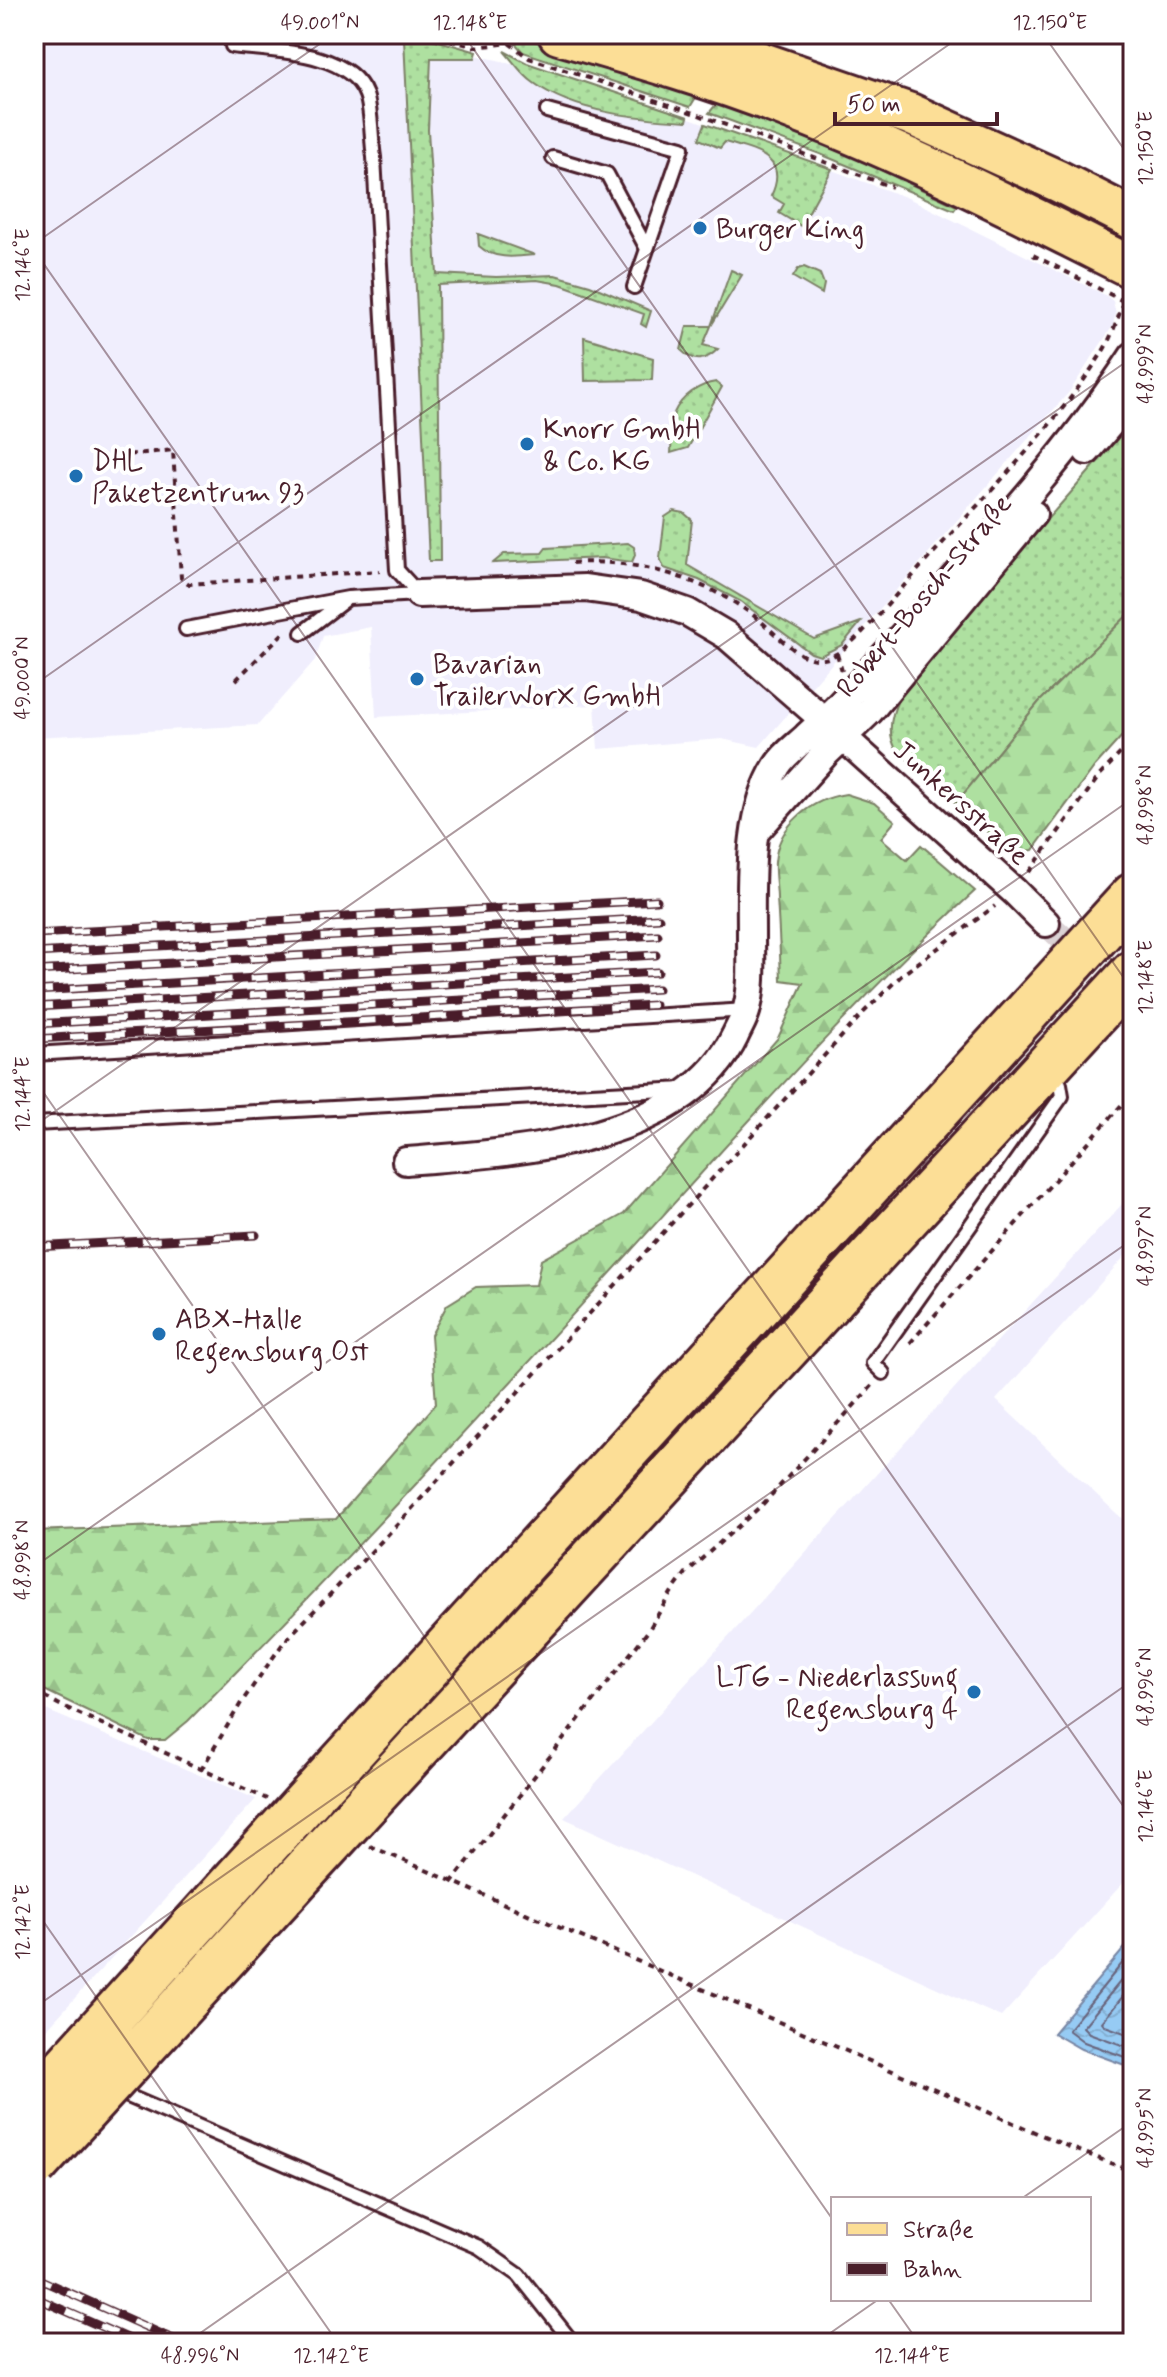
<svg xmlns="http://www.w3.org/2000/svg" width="1167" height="2377" viewBox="0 0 1167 2377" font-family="Mynerve,sans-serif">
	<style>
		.built { fill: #f0eefd }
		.grass { fill: url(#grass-dots); stroke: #7c8066; stroke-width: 2 }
		.forest { fill: url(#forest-firs); stroke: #7c8066; stroke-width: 2 }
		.water { fill: url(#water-waves); stroke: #7886a4; stroke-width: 2 }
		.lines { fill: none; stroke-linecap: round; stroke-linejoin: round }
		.shore { stroke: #68647b; stroke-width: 2 }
		.minor-tunnel { stroke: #dbd2d5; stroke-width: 26; stroke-dasharray: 26 13; stroke-linecap: butt }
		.service-casing { stroke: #4a1f2b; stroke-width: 18 }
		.minor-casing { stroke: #4a1f2b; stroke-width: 32 }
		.primary-casing { stroke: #4a1f2b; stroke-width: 46 }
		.motorway-casing { stroke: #4a1f2b; stroke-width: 50 }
		.path { stroke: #4a1f2b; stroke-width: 4; stroke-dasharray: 6 6; stroke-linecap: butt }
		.service { stroke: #fff; stroke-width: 12 }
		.minor { stroke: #fff; stroke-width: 26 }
		.primary { stroke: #fcde96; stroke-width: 40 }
		.motorway { stroke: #fcde96; stroke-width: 44 }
		.rail-casing { stroke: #4a1f2b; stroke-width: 9 }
		.rail { stroke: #fff; stroke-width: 6; stroke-dasharray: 18; stroke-linecap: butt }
		.motorway-bridge-casing { stroke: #4a1f2b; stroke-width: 50; stroke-linecap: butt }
		.motorway-bridge { stroke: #fcde96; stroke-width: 44 }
		.ticks { fill: none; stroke: #4a1f2b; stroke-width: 2; stroke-opacity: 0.45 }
		.poi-dot { fill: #1f6fb2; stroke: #fff; stroke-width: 3 }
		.labels { text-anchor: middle; stroke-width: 8; stroke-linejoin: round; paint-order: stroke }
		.poi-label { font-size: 28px; fill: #4a1f2b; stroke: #fff; text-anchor: start }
		.street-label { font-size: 28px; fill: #4a1f2b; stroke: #fff }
		.neatline { fill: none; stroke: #4a1f2b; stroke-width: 3 }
		.ticks-label { font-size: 20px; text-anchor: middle; fill: #4a1f2b }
	</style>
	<defs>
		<pattern id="grass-dots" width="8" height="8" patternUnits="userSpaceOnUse" patternTransform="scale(2)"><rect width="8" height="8" fill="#aee0a0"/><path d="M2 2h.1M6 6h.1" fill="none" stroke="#97c08a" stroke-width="1.8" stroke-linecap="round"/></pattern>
		<pattern id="forest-firs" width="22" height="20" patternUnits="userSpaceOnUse" patternTransform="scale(2)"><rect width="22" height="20" fill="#aee0a0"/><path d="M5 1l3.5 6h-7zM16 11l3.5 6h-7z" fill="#97c08a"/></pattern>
		<pattern id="water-waves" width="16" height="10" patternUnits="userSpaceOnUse" patternTransform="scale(2)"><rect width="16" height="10" fill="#96cbf4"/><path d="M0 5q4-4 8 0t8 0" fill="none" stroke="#83aed1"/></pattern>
	</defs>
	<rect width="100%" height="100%" fill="#fff"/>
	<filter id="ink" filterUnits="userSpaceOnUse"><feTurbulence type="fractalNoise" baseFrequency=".0125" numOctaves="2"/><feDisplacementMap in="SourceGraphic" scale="16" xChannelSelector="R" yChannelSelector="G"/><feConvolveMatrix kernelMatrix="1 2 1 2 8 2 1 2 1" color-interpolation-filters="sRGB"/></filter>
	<g filter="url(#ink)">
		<path class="built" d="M34,34H381L515,64L673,112L908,198L1105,295L1113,301L1116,314L1112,327L1070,391L759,747L722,739L598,749L595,705L376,717L371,627L323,636L315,660L258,725L34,737Z
			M1133,1192V1247L996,1400L1133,1529V1709L1122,1720L1133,1729V1872L1001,2017L564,1818Z
			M34,1705L256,1799L34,2043Z"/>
		<path class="grass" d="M381,34H415L477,52L475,58H431L428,130L437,274L496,277L555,275L590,285L651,311L646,327L641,324L644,314L560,284L537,280L438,285L440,561H429L404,39Z
			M494,34H513L698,94L690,107L523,52L514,42L498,40Z
			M504,51L527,63L688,117L687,121C638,118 575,113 534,83C522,75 514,62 504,51Z
			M806,92L881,121L1133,232V244L934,147Z
			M718,102L857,153L878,169L957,206L954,210L820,154L709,113Z
			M705,124L832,169L801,226L779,213L784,204L771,196C790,157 755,151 725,142L720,148L699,139Z
			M478,234L535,255C515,257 494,260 479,246Z
			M804,267L820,274L824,284L822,294L793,277L798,269Z
			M731,270L742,275L711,326L703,345L718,349C705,362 694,363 681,350L687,326H711Z
			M584,337L653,358L652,380L585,381Z
			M716,382L722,387L688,448L671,453C672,441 670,424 674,413C681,397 699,384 716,382Z
			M1133,420V430L1125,440L1133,447V610L1039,702L956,803L896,749C883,727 897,700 908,680C923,655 948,632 967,610C1022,546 1080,485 1133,420Z
			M674,511L684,513L692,520L687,565L814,639L861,622L842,645L820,656L811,653L740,601L699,580L664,568L660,558L665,517Z
			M628,543L634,547L635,555L632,562L602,558L493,563L504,554L542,553L546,548Z"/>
		<path class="forest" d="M1133,610V724L1095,766L1033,850L1010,853L956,803L1039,702Z
			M846,794L874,803L895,821L881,838L907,860L921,845L975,891C851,1004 741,1130 628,1254C484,1412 339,1569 188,1721L165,1740H148L34,1685V1531L336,1519L436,1404L431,1335L447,1305L476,1287L536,1285L541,1260L624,1214L778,1038L803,983L781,980C780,953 779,926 777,899C777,887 774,874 775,862C778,824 812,799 846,794Z"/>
		<path class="water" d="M1133,1938V2068L1081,2049L1053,2033Z"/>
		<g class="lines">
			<path class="shore" d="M1133,1950L1068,2030L1084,2042L1133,2060
				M1133,1966L1083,2027L1089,2033L1133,2049
				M1133,1984L1102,2022L1105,2026L1133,2036"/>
			<path class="minor-tunnel" d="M1046,923L1126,996"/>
			<g class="service-casing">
				<path id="service" d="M232,46C272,51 349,50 366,95C372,111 371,140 374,157L397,570L419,594
					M547,111L682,148L634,287
					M553,158L607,174L647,249
					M186,629L348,598L419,594
					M302,633L345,600
					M34,1054L747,1010
					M34,1124L684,1089
					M883,1373L873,1363L1062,1096L1060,1084
					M34,2056L57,2066
					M114,2090L479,2247L519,2275L573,2343"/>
			</g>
			<g class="minor-casing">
				<path id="minor" d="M1087,451L1133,397
					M419,594L585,588L641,596L687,612L726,635L824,720L1015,892L1046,923
					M757,830L824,755L870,711L1033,514
					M406,1161C510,1153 683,1144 735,1036C739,1027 745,1018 747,1008C753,985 751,960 751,936C751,881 747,814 777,766C784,754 798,745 807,736C827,718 845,700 863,680C956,575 1056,474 1133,356"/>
			</g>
			<g class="primary-casing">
				<path id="primary" d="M559,34C639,57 719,80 796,111C912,156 1023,213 1133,268
					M678,34L910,114L1058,181L1133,219"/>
			</g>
			<g class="motorway-casing">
				<path id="motorway" d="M312,1795L1133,896
					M356,1815L1133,973"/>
			</g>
			<path class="path" d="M427,34L476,47L509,43L529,58L699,115L892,187
				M1033,255L1133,306
				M117,456L173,450L181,578L189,584L380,571
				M572,563C633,558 699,577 749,612C767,625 782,643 802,655C814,660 824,662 836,654C860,640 896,594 917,571C980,501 1051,433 1102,353C1113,335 1118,316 1126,297
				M837,654L842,671
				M236,680L285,631
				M1029,872L1100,775L1133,740
				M910,1343L1133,1092
				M34,1691L60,1705L267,1799
				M201,1770L241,1703L284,1642L397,1525L864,1012L903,974L995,906
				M370,1846L1067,2146L1133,2172
				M451,1883L648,1631L671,1593L686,1573L763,1504L872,1386"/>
			<use href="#service" class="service"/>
			<use href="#minor" class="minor"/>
			<use href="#primary" class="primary"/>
			<use href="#motorway" class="motorway"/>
			<g class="rail-casing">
				<path id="rail" d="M34,934L657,900
					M34,953L659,918
					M34,971L658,935
					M34,991L656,955
					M34,1007L658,972
					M34,1024L658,989
					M34,1039L655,1005
					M34,1247L256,1235
					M34,2277L182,2343
					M34,2297L138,2343"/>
			</g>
			<use href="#rail" class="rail"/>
			<g class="motorway-bridge-casing">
				<path id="motorway-bridge" d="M34,2102L312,1795
					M34,2166L356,1815"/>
			</g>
			<use href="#motorway-bridge" class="motorway-bridge"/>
		</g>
	</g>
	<path class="ticks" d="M463,34L1133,991M1043,34L1133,162M34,244L334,34M34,250L1133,1820M34,685L964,34M34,1079L833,2220M34,1126L1133,357M34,1567L1133,798M34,1908L338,2343M34,2008L1133,1239M1021,2199L1133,2121M888,2299L919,2343M186,2343L1133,1680M816,2343L879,2299"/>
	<g class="poi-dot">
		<circle cx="700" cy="228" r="8"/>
		<circle cx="527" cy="444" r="8"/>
		<circle cx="76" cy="476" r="8"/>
		<circle cx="417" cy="679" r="8"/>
		<circle cx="159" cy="1334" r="8"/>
		<circle cx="974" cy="1692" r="8"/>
	</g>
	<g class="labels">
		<g class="poi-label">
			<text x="716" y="238">Burger King</text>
			<text x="543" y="438">Knorr GmbH<tspan x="543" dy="32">&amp; Co. KG</tspan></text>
			<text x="92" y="470">DHL<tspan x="92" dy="32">Paketzentrum 93</tspan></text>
			<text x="433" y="673">Bavarian<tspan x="433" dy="32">TrailerWorX GmbH</tspan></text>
			<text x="175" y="1328">ABX-Halle<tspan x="175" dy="32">Regensburg Ost</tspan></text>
			<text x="958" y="1686" text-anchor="end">LTG - Niederlassung<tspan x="958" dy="32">Regensburg 4</tspan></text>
		</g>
		<g class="street-label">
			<text transform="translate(923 595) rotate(-50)" y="10">Robert-Bosch-Straße</text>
			<text transform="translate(962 802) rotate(42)" y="10">Junkersstraße</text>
		</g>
	</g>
	<rect width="1167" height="2377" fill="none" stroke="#fff" stroke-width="88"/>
	<rect x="831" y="2197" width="260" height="104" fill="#ffffff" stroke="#b7a5aa" stroke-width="2"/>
	<rect x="847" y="2223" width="40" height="12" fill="#fcde96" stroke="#b7a5aa" stroke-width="2"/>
	<text x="903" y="2237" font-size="24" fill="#4a1f2b">Straße</text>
	<rect x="847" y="2263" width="40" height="12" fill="#4a1f2b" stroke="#b7a5aa" stroke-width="2"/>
	<text x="903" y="2277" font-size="24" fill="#4a1f2b">Bahn</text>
	<path d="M835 112v12h162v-12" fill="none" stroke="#4a1f2b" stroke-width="4"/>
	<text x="847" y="112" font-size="24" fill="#4a1f2b" stroke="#ffffff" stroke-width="6" paint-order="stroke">50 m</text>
	<rect x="44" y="44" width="1079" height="2289" class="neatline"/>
	<g class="ticks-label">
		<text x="320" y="29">49.001°N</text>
		<text x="470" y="29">12.148°E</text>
		<text x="1050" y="29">12.150°E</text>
		<text transform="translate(1145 148) rotate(-90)" y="7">12.150°E</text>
		<text transform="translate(22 265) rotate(-90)" y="7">12.146°E</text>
		<text transform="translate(1145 364) rotate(-90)" y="7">48.999°N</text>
		<text transform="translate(22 678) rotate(-90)" y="7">49.000°N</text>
		<text transform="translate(1145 805) rotate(-90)" y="7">48.998°N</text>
		<text transform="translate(1145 977) rotate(-90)" y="7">12.148°E</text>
		<text transform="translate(22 1094) rotate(-90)" y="7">12.144°E</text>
		<text transform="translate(1145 1246) rotate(-90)" y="7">48.997°N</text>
		<text transform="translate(22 1560) rotate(-90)" y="7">48.998°N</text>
		<text transform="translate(1145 1687) rotate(-90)" y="7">48.996°N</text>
		<text transform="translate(1145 1806) rotate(-90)" y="7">12.146°E</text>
		<text transform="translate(22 1922) rotate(-90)" y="7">12.142°E</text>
		<text transform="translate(1145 2128) rotate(-90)" y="7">48.995°N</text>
		<text x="200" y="2362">48.996°N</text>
		<text x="331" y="2362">12.142°E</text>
		<text x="912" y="2362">12.144°E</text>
	</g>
</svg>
